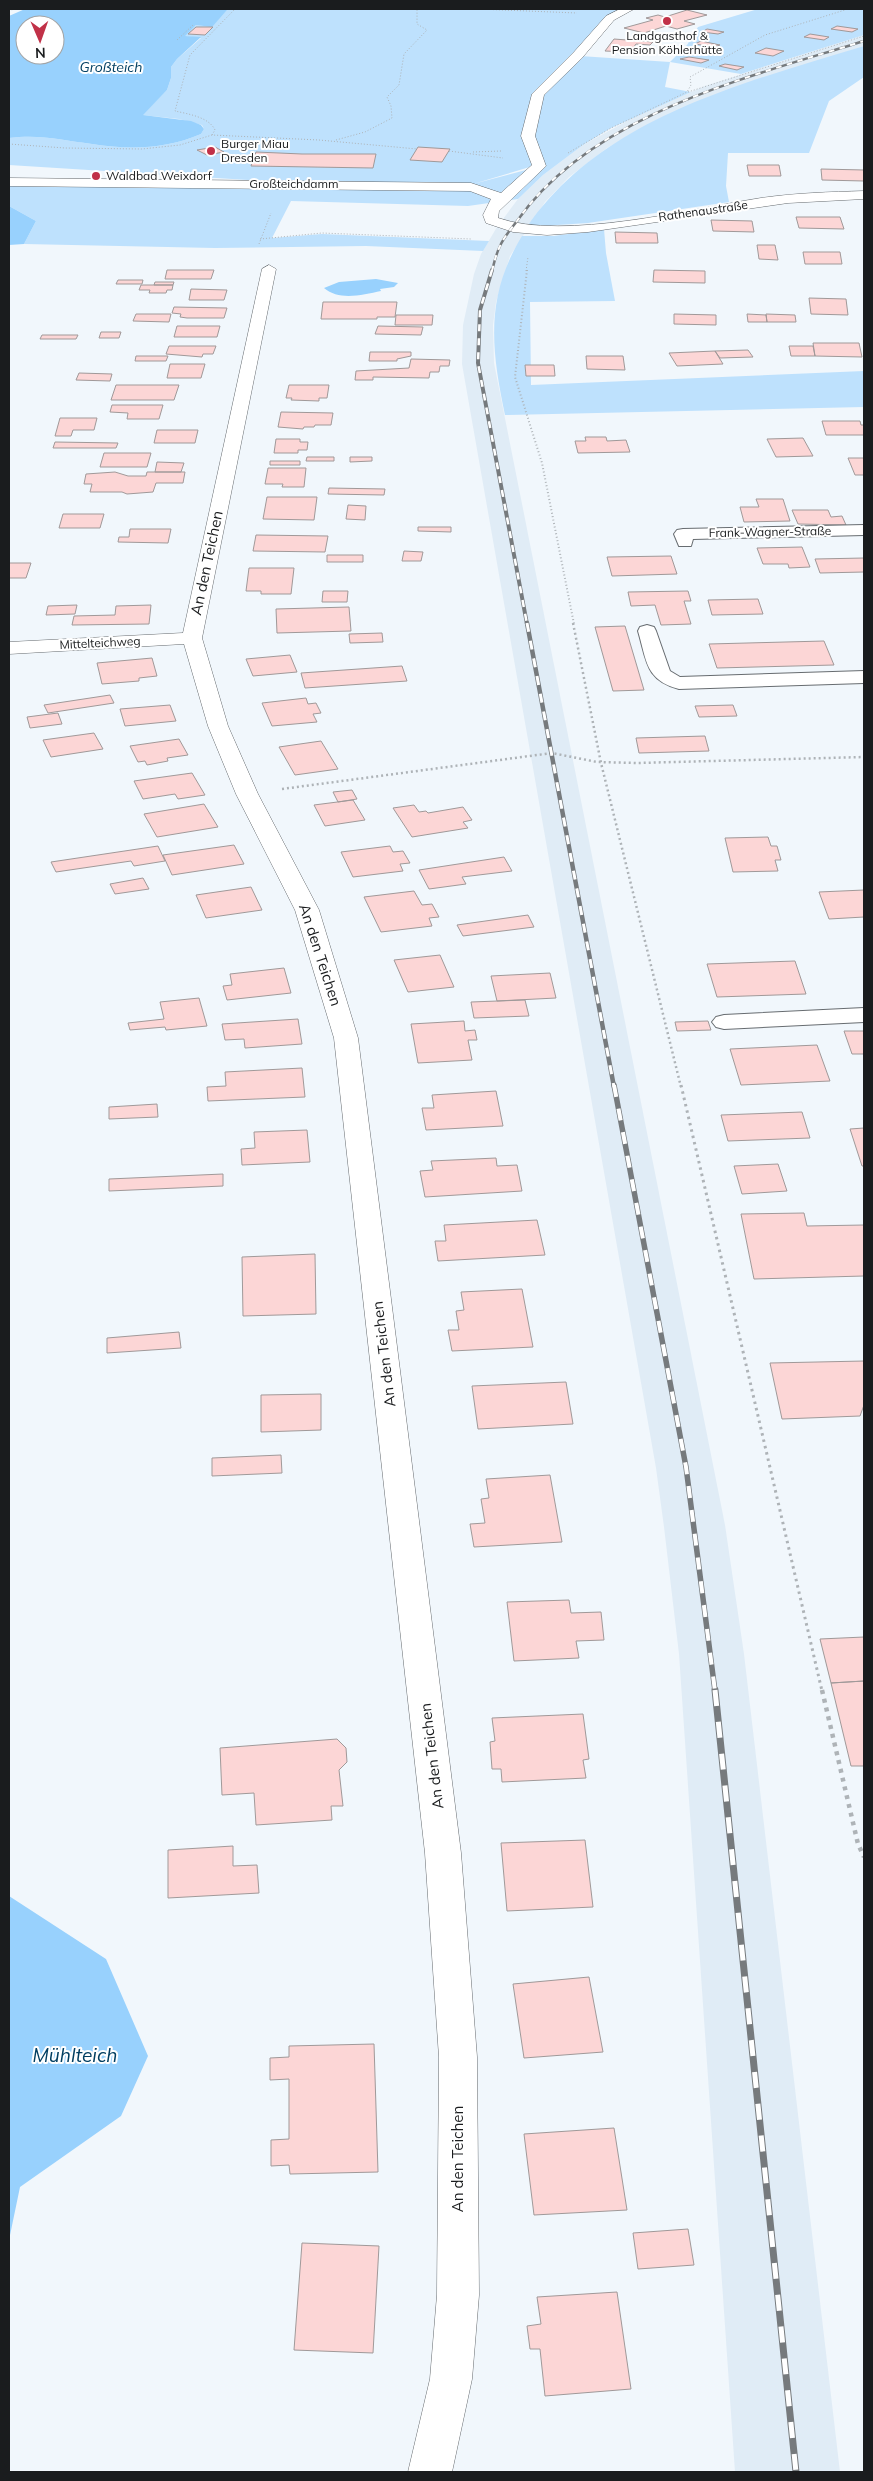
<svg xmlns="http://www.w3.org/2000/svg" width="873" height="2481" viewBox="0 0 873 2481" font-family="Mulish,sans-serif">
	<style>
		.built { fill: #e0ecf6 }
		.green { fill: #bee1fd }
		.water { fill: #98d1fd; fill-rule: evenodd }
		.building { fill: #fcd6d6; stroke: #a09999 }
		.lines { fill: none; stroke-linecap: round; stroke-linejoin: round }
		.service-casing { stroke: #676c70; stroke-width: 2 }
		.minor-casing { stroke: #676c70; stroke-width: 1 }
		.path-far4 { stroke: #aeb3b7; stroke-width: 1; stroke-dasharray: 1 2; stroke-linecap: butt }
		.path-far3 { stroke: #aeb3b7; stroke-width: 2; stroke-dasharray: 1 2.5; stroke-linecap: butt }
		.path-far2 { stroke: #aeb3b7; stroke-width: 2.5; stroke-dasharray: 2 3; stroke-linecap: butt }
		.path-far1 { stroke: #aeb3b7; stroke-width: 3; stroke-dasharray: 2.5 4; stroke-linecap: butt }
		.path { stroke: #aeb3b7; stroke-width: 4.5; stroke-dasharray: 4 5; stroke-linecap: butt }
		.service { fill: #fff; fill-rule: evenodd }
		.minor { fill: #fff; fill-rule: evenodd }
		.rail-far4-casing { stroke: #767a7d; stroke-width: 2.5 }
		.rail-far3-casing { stroke: #767a7d; stroke-width: 4 }
		.rail-far2-casing { stroke: #767a7d; stroke-width: 4.5 }
		.rail-far1-casing { stroke: #767a7d; stroke-width: 5.5 }
		.rail-casing { stroke: #767a7d; stroke-width: 7 }
		.rail-far4 { stroke: #fff; stroke-width: 2; stroke-dasharray: 5.5; stroke-linecap: butt }
		.rail-far3 { stroke: #fff; stroke-width: 2.5; stroke-dasharray: 7; stroke-linecap: butt }
		.rail-far2 { stroke: #fff; stroke-width: 3; stroke-dasharray: 9; stroke-linecap: butt }
		.rail-far1 { stroke: #fff; stroke-width: 4; stroke-dasharray: 12; stroke-linecap: butt }
		.rail { stroke: #fff; stroke-width: 5; stroke-dasharray: 16; stroke-linecap: butt }
		.poi-dot { fill: #c13148; stroke: #fff; stroke-width: 2 }
		.labels { text-anchor: middle; stroke-width: 4; stroke-linejoin: round; paint-order: stroke }
		.far-poi-label { font-size: 12px; fill: #1a1c1e; stroke: #fff; text-anchor: start }
		.far-street-label { font-size: 12px; fill: #1a1c1e; stroke: #fff }
		.far-water-label { font-size: 14px; font-style: italic; fill: #013e61; stroke: #fff }
		.street-label { font-size: 15px; fill: #1a1c1e; stroke: #fff }
		.near-water-label { font-size: 19px; font-style: italic; fill: #013e61; stroke: #fff }
	</style>
	<rect width="100%" height="100%" fill="#f1f7fc"/>
	<path class="built" d="M864,35V46L726,91L662,118L607,148L569,177L545,202L510,256L496,302L493,325L494,363L725,1525L744,1654L840,2472H735L679,1654L664,1527L656,1468L462,364L463,325L474,274L481,254L497,227L518,199L543,175L583,145L640,114L705,86Z"/>
	<path class="green" d="M228,9H626L609,18L576,55L535,94L525,136L533,166L473,184L541,166L532,136L542,94L580,56L670,62L687,45L698,27L758,9H864V35L741,74L670,62L665,87L691,92L611,128L583,145L543,175L518,199L468,206L291,201L272,238L322,234L489,241L483,251L366,246L215,248L24,244L36,221L9,206V182L296,183L9,165V138C39,134 62,140 92,144C130,150 166,149 201,134L204,129L202,125L179,119L142,115L167,90L171,78V67L177,59L201,38L184,36L196,25L212,26Z
		M864,46V77L829,101L809,153H728L726,186L729,202L588,223L527,227C602,117 744,83 864,46Z
		M604,229L606,253L615,301L530,302L531,385L864,371V407L505,415C491,348 485,297 522,236H554Z"/>
	<path class="water" d="M25,9H228L212,27L196,25L185,36L201,37L177,59L171,67V78L167,90L143,115L191,121L201,125L204,129L201,134C166,149 130,150 92,144C62,140 39,134 9,138V16ZM25,25H55V55H25Z
		M9,206L36,221L24,244L9,245Z
		M376,279L398,283L394,287L380,289L381,291C362,295 339,301 324,288L339,282Z
		M9,1896L106,1959L148,2056L121,2116L20,2187L9,2240Z"/>
	<path class="building" d="M687,10L707,15L684,21L695,24L677,29L666,26L644,33L624,28L653,20L646,18L658,15L665,17Z
		M837,26L858,29L852,32L831,29Z
		M196,27H213L205,35L188,34Z
		M707,29L724,32L718,34L702,32Z
		M810,34L829,37L824,40L804,37Z
		M614,39L653,42L650,45L636,44L630,52L605,51Z
		M701,41L720,45L714,47L695,44Z
		M766,48L784,51L773,56L755,53Z
		M689,57L709,60L701,63L680,59Z
		M725,64L744,67L737,70L719,66Z
		M215,147L224,152L207,155L197,150Z
		M418,147L450,149L442,162L410,160Z
		M256,152L302,154H376L373,168L251,166Z
		M747,165H779L781,176H749Z
		M821,169L864,170V181L822,180Z
		M796,217H840L844,229L799,228Z
		M711,220L752,221L754,232L713,231Z
		M615,232L657,233L658,243H616Z
		M757,245H775L778,260L759,259Z
		M803,252H840L842,264H805Z
		M167,270H214L211,279H165Z
		M654,270L705,271V283L653,282Z
		M118,280H143L142,284H116Z
		M155,282H174L173,285H154Z
		M141,285H173L172,290H167L166,293H149L150,290H139Z
		M191,289L227,290L224,300H189Z
		M809,298L846,299L848,315L811,314Z
		M323,302H397L395,317H377V319H321Z
		M174,307L227,308L224,318H187L180,317L181,314L172,313Z
		M136,314H171L169,322L133,321Z
		M674,314L716,315V325L674,324Z
		M747,314L766,315L767,322H748Z
		M766,314L795,315L796,322H767Z
		M396,315H433L432,325H395Z
		M177,326H220L217,337H174Z
		M378,326L423,327L421,335L375,334Z
		M101,332H121L119,338H99Z
		M42,335H78L76,339H40Z
		M813,343H859L862,357L815,356Z
		M169,346H216L213,354H203L202,357L166,354Z
		M789,346H813L815,356H791Z
		M748,350L753,357L720,358L715,351Z
		M715,351L723,364L677,366L669,353Z
		M370,352H411V356L397,359V361H369Z
		M136,356H168L166,361H135Z
		M586,356H623L625,370L587,369Z
		M411,359L450,360L449,366H440L439,372H430L429,378L373,377V380H355L356,371L409,368Z
		M170,364H205L201,378H167Z
		M525,365H554L555,376H526Z
		M79,373L112,374L110,381L76,380Z
		M116,385H179L174,400H111Z
		M289,385H329L327,398H319V401L291,400L292,398H286Z
		M112,405H163L159,419H127L128,413L110,412Z
		M281,412L333,413L331,425H315L314,427H304L303,429L278,427Z
		M60,418H97L94,430H73L71,436H55Z
		M822,421H860L861,425H864V435H826Z
		M157,430H198L195,443H154Z
		M585,437H606L607,441L626,440L630,452L578,453L575,441H586Z
		M803,438L813,456L776,457L767,439Z
		M276,439H300V442H308L307,450H298V453H274Z
		M55,442L118,443L116,448H53Z
		M104,453H151L147,467H100Z
		M307,457H334V461H306Z
		M350,457H372V461L350,462Z
		M848,458H864V475H855Z
		M270,461H300V465H270Z
		M157,462L184,463L181,472H155Z
		M268,468H306L304,487H282L283,484H265Z
		M115,472L128,476H146L147,472H185L183,483H156L153,492L127,494L122,492H90L92,484H84L86,474Z
		M329,488L385,489L384,495L328,494Z
		M267,497H317L314,520L263,519Z
		M756,499H783L790,521L744,522L740,507H759Z
		M348,505L366,506L365,520L346,519Z
		M792,510H828L831,517L842,516L846,525L798,524Z
		M63,514H104L100,528H59Z
		M418,527H451V532L418,531Z
		M130,529H171L168,543L118,542L119,537H129Z
		M256,535L328,536L325,552L253,551Z
		M802,547L810,567L789,568L788,564H763L757,548Z
		M404,551L423,552L421,561H402Z
		M327,555H363V562H327Z
		M671,556L677,574L612,576L607,557Z
		M864,558V572L820,573L815,559Z
		M9,563H31L26,578H9Z
		M249,568H294L291,594H261V591H246Z
		M323,591H348L347,602H322Z
		M688,591L691,601H684L691,624L661,625L655,605L631,606L628,592Z
		M758,599L763,614L712,615L708,600Z
		M77,605L75,614L46,615L48,606Z
		M151,605L149,624L72,625L74,616L115,615L116,606Z
		M349,607L351,631L277,633L276,609Z
		M625,626L644,690L613,691L595,627Z
		M382,633L383,642L350,643L349,634Z
		M824,641L834,665L717,668L709,644Z
		M290,655L297,672L253,676L246,659Z
		M152,658L157,676L139,678V681L102,684L97,663Z
		M402,666L407,681L305,688L301,673Z
		M110,695L114,703L48,713L44,705Z
		M306,698L308,704L316,703L321,713L313,714L317,722L272,726L262,703Z
		M170,705L176,721L125,726L120,709Z
		M733,705L737,716L699,717L695,706Z
		M58,713L62,724L30,728L27,717Z
		M94,733L103,749L51,757L43,740Z
		M705,736L709,751L639,753L636,738Z
		M179,739L188,755L167,758L168,761L147,765L145,761L138,762L130,746Z
		M321,741L338,769L295,775L279,747Z
		M192,773L205,795L178,799L175,794L143,799L134,781Z
		M352,790L357,799L338,802L333,792Z
		M353,800L365,820L325,826L314,805Z
		M204,804L218,827L157,837L144,814Z
		M414,805L419,812L426,811L428,813L463,807L472,820L463,822L468,828L412,837L393,808Z
		M768,837L771,846H777L781,860H775L778,871L733,872L725,838Z
		M234,845L244,864L172,875L163,855Z
		M158,846L165,861L134,866L131,861L56,872L51,862Z
		M390,846L393,852L403,851L410,863L400,864L403,871L353,877L341,852Z
		M504,857L512,871L462,877L466,884L429,889L419,870Z
		M143,878L149,889L115,894L110,884Z
		M251,887L262,910L206,918L196,895Z
		M864,890V917L829,919L819,892Z
		M414,891L422,905L432,904L439,917L429,918L432,926L381,932L364,897Z
		M528,915L534,927L463,936L457,925Z
		M440,955L454,987L408,992L394,960Z
		M795,961L806,994L717,997L707,964Z
		M284,968L291,993L227,1000L223,986L232,985L230,974Z
		M550,973L556,998L497,1001L491,976Z
		M199,998L207,1026L166,1030L165,1027L130,1030L128,1023L164,1019L160,1002Z
		M525,1000L529,1016L474,1018L471,1002Z
		M298,1019L302,1044L245,1048L244,1039L225,1040L222,1024Z
		M464,1021L465,1031L475,1030L477,1040H468L472,1060L418,1063L411,1024Z
		M708,1021L711,1030L677,1031L675,1022Z
		M844,1031H864V1054H852Z
		M817,1045L830,1081L741,1085L730,1049Z
		M302,1068L305,1097L208,1101L207,1087L226,1086L225,1072Z
		M496,1091L503,1126L426,1130L422,1108H434L432,1095Z
		M157,1104L158,1117L109,1119V1107Z
		M802,1112L810,1138L728,1141L721,1115Z
		M864,1128V1166H862L850,1129Z
		M307,1130L310,1162L242,1165L241,1149L255,1148L254,1132Z
		M496,1158L497,1166L517,1165L522,1191L425,1197L420,1171L433,1170L431,1161Z
		M778,1164L787,1191L742,1194L734,1166Z
		M223,1174V1186L109,1191V1179Z
		M804,1213L807,1226L864,1225V1276L754,1279L741,1214Z
		M537,1220L545,1255L438,1261L435,1241H446L444,1225Z
		M315,1254L316,1314L243,1316L242,1257Z
		M522,1289L533,1347L452,1351L448,1330H459L456,1311L464,1310L461,1292Z
		M179,1332L181,1348L107,1353V1338Z
		M864,1361V1405L860,1416L782,1419L770,1363Z
		M566,1382L573,1424L478,1429L472,1386Z
		M321,1394V1430L261,1432V1395Z
		M281,1455L282,1473L212,1476V1458Z
		M550,1475L562,1542L474,1547L470,1524L485,1523L481,1499L489,1498L486,1479Z
		M569,1600L571,1613L601,1612L604,1640L576,1641L579,1658L514,1661L507,1602Z
		M864,1637V1681L831,1683L820,1639Z
		M864,1681V1766H851L831,1683Z
		M583,1714L589,1759L583,1760L586,1778L502,1782L501,1769H492L490,1742L495,1741L492,1718Z
		M337,1739L346,1748L347,1762L339,1770L343,1806H331L332,1820L256,1825L254,1793L222,1795L220,1748Z
		M585,1840L593,1907L507,1911L501,1843Z
		M233,1846V1866L257,1865L259,1893L168,1898V1850Z
		M589,1977L603,2052L524,2058L513,1984Z
		M374,2044L378,2172L290,2174L289,2165L271,2166V2140L289,2139V2079L270,2080V2058L289,2057V2046Z
		M614,2128L627,2210L534,2215L524,2134Z
		M688,2229L694,2265L638,2269L633,2233Z
		M302,2243L379,2246L373,2353L294,2350Z
		M617,2292L631,2389L545,2396L540,2349H530L527,2326L541,2324L537,2297Z"/>
	<g class="lines">
		<g class="service-casing">
			<path id="service" d="M864,525V535L693,539L691,546H679L674,534L677,530L683,529Z
				M647,625L654,627L656,631L670,671L680,677L864,671V683L679,689C645,680 647,661 638,631L640,627Z
				M864,1008V1022L724,1029L716,1027L712,1022L716,1017L724,1015Z"/>
		</g>
		<g class="minor-casing">
			<path id="minor" d="M620,9H634L614,20L582,58L544,95L535,136L546,166L499,211L498,218C564,241 691,209 761,198C796,193 830,192 864,191V199L788,203L588,232L547,235L513,232L486,223L483,215L491,199L470,191L9,186V178L471,183L501,193L532,165L521,136L532,94L574,52L606,16Z
				M269,265L276,269L202,638L228,726L258,794L319,910L358,1038L461,1853L477,2057L479,2295L472,2379L452,2472H408L430,2379L437,2295L439,2057L425,1853L334,1038L295,910L236,794L208,726L184,644L9,654V642L183,633L262,269Z"/>
		</g>
		<path class="path-far4" d="M478,9L577,13
			M9,11L14,9
			M177,40L193,25
			M688,92L864,36
			M212,135L215,130C209,117 188,114 175,111L190,55L235,9
			M336,140L365,132L392,118L391,106L387,97L399,85L404,54L427,30L417,24V9
			M9,144L65,148L142,149L180,145L212,135L319,140L417,149
			M449,151L503,158
			M473,152L501,151
			M568,153L611,128L687,92L691,85L690,77L765,35L848,9
			M260,239L322,233L471,239
			M259,244L271,213
			M526,271L528,257"/>
		<path class="path-far3" d="M527,270L515,377L542,463L574,624"/>
		<path class="path-far2" d="M573,623L601,763L681,1087
			M282,789L552,753L597,762L637,763L864,757"/>
		<path class="path-far1" d="M681,1085L822,1691"/>
		<path class="path" d="M822,1690L858,1844L864,1857"/>
		<use href="#service" class="service"/>
		<use href="#minor" class="minor"/>
		<g class="rail-far4-casing">
			<path id="rail-far4" d="M492,271C494,263 496,254 500,246C504,237 511,229 517,221C592,114 746,78 864,41"/>
		</g>
		<g class="rail-far3-casing">
			<path id="rail-far3" d="M492,270L480,310L478,363L527,624"/>
		</g>
		<g class="rail-far2-casing">
			<path id="rail-far2" d="M527,623L614,1087"/>
		</g>
		<g class="rail-far1-casing">
			<path id="rail-far1" d="M614,1085L686,1467L715,1691"/>
		</g>
		<g class="rail-casing">
			<path id="rail" d="M715,1690L796,2472"/>
		</g>
		<use href="#rail-far4" class="rail-far4"/>
		<use href="#rail-far3" class="rail-far3"/>
		<use href="#rail-far2" class="rail-far2"/>
		<use href="#rail-far1" class="rail-far1"/>
		<use href="#rail" class="rail"/>
	</g>
	<g class="poi-dot">
		<circle cx="667" cy="21" r="5"/>
		<circle cx="211" cy="151" r="5"/>
		<circle cx="96" cy="176" r="5"/>
	</g>
	<g class="labels">
		<g class="far-poi-label">
			<text x="667" y="40" text-anchor="middle">Landgasthof &amp;<tspan x="667" dy="14">Pension Köhlerhütte</tspan></text>
			<text x="221" y="148">Burger Miau<tspan x="221" dy="14">Dresden</tspan></text>
			<text x="106" y="180">Waldbad Weixdorf</text>
		</g>
		<g class="far-street-label">
			<text x="294" y="188">Großteichdamm</text>
			<text transform="translate(703 211) rotate(-8)" y="4">Rathenaustraße</text>
			<text transform="translate(770 532) rotate(-1)" y="4">Frank-Wagner-Straße</text>
			<text transform="translate(100 643) rotate(-3)" y="4">Mittelteichweg</text>
		</g>
		<g class="far-water-label">
			<text x="111" y="72">Großteich</text>
		</g>
		<g class="street-label">
			<text transform="translate(207 563) rotate(-78)" y="5">An den Teichen</text>
			<text transform="translate(320 955) rotate(72)" y="5">An den Teichen</text>
			<text transform="translate(384 1354) rotate(-97)" y="5">An den Teichen</text>
			<text transform="translate(432 1756) rotate(-97)" y="5">An den Teichen</text>
			<text transform="translate(458 2159) rotate(-90)" y="5">An den Teichen</text>
		</g>
		<g class="near-water-label">
			<text x="75" y="2062">Mühlteich</text>
		</g>
	</g>
	<rect width="873" height="2481" fill="none" stroke="#1a1c1e" stroke-width="20"/>
	<g transform="translate(40 40) rotate(178)"><circle r="24" fill="#ffffff" stroke="#a3a4a5"/>
	<path d="M0-4L9 19L0 12L-9 19Z" fill="#c13148"/>
	<text y="-8" font-size="14" font-weight="bold" text-anchor="middle" fill="#1a1c1e">N</text>
	</g>
</svg>
